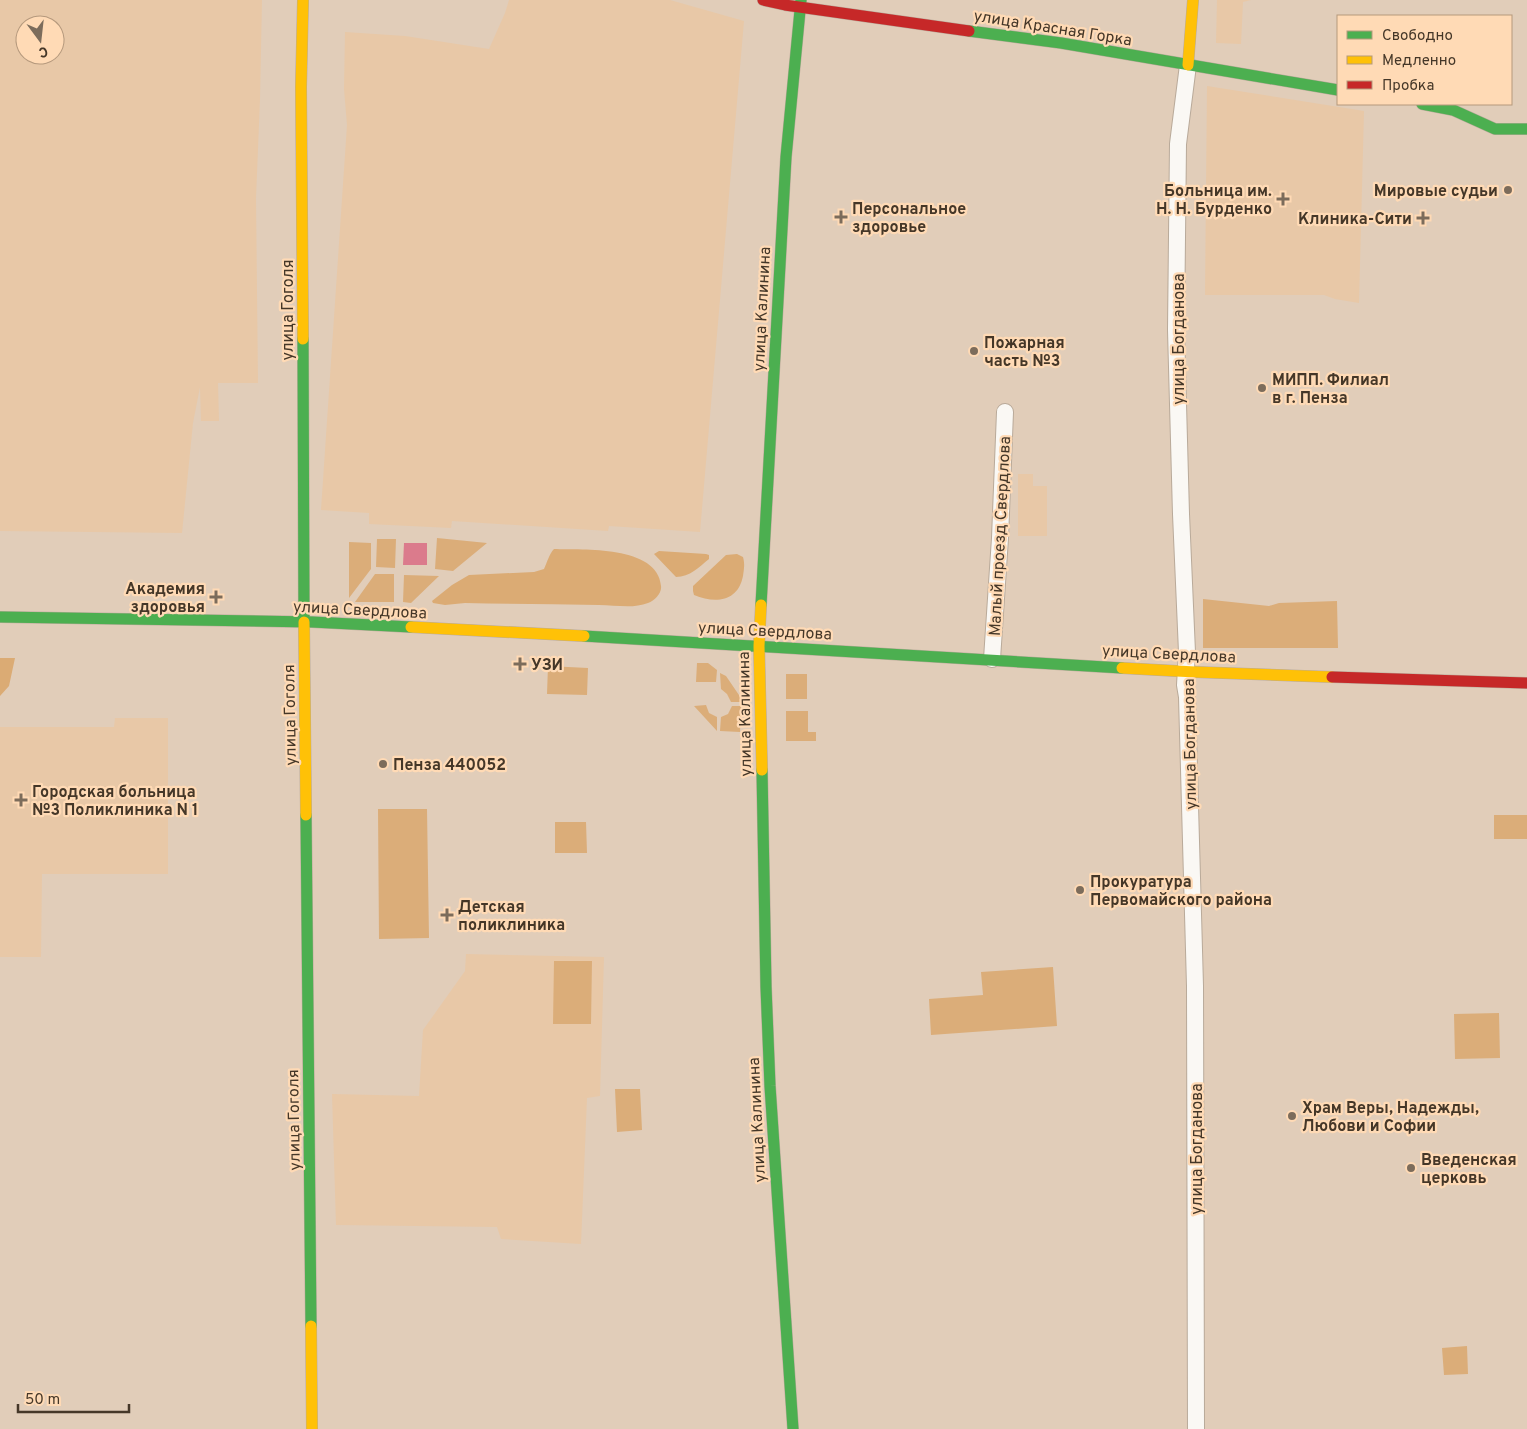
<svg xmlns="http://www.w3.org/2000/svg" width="1527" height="1429" viewBox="0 0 1527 1429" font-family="Overpass,sans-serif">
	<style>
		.built { fill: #e8c8a7; fill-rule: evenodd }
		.green { fill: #dbad79 }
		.forest { fill: #dbab74 }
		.water { fill: #db7b8c }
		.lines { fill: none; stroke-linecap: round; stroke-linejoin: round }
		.street-casing { stroke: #b9aa9a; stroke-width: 18 }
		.fast-casing { stroke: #b9aa9a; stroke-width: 12 }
		.slow-casing { stroke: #b9aa9a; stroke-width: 12 }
		.jam-casing { stroke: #b9aa9a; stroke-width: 12 }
		.street { stroke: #faf8f4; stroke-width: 16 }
		.fast { stroke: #4caf50; stroke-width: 11 }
		.slow { stroke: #ffc107; stroke-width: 11 }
		.jam { stroke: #c62828; stroke-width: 11 }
		.poi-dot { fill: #7c6c5b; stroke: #ffdab5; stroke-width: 2 }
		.labels { text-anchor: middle; stroke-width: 4.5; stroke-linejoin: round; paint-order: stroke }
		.street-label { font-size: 16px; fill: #453728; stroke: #ffdab5 }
		.poi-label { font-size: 16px; font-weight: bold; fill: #453728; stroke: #ffdab5; text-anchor: start }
	</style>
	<rect width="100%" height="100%" fill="#e1cdb9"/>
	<path class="built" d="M0,0H262L260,99L256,198L258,383H218L219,421H201L200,387L193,423L182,533L0,531ZM25,25H55V55H25Z
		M509,0H670L744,21L700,532L609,526L608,531L452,521L451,528L369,524V513L321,510L347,125L344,89L345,32L405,36L489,49L505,13Z
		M1217,0H1251L1243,2L1241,44L1216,43Z
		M1207,86L1364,111L1359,303L1335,299L1324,295H1205Z
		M1018,474H1033V486H1047V536H1018Z
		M115,718H168V874H42L41,957H0V727H114Z
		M466,954L604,957L600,1096L587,1098L581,1244L501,1239L497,1227L336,1225L332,1094L419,1096L423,1030L465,971Z"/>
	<path class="green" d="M437,538L487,543L453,571L435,569Z
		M377,539H396L395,568L376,567Z
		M349,542L371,543V569L349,598Z
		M375,574H394V602H355Z
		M404,575L439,576L411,603L403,602Z
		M1203,599L1269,606L1279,603L1337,601L1338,648H1203Z
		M697,663H708L717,670L716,682H696Z
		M548,666L588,668L587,695L547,694Z
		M720,673L726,676L741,698V702H731L727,694L721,689Z
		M786,674H807V699H786Z
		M706,705L709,713L717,717V731L694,706Z
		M732,706H741L740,732L720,731L721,717L728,714Z
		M786,711H808V732H816V741H786Z
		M378,809H427L429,938L379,939Z
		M1494,815H1527V839H1494Z
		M555,822H586L587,853H555Z
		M554,961H592L591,1024H553Z
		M1053,967L1057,1026L931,1035L929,999L983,995L981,972Z
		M1499,1013L1500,1058L1455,1059L1454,1014Z
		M640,1089L642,1130L617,1132L615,1089Z
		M1467,1346L1468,1374L1444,1375L1442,1348Z"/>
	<path class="forest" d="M554,549C582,550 658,545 661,586C662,593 655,601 648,603C633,609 615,605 599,605C554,604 509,604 465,603L445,605L433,603L432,601L452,585L469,575L534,572L544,569C547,563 549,554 554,549Z
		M659,551L706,554L709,555V559C699,567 690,577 676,577L654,554Z
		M737,554L743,557C745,564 744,569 743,576C738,602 715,604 694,595L693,591V586L726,555Z
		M0,658H15L9,686L0,696Z"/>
	<path class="water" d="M404,543H427V565H403Z"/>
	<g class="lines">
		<g class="street-casing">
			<path id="street" d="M1188,65L1178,144L1176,330L1181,514L1187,652L1185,685L1187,697L1195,986L1196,1429
				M992,659L1000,538L1005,412"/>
		</g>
		<g class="fast-casing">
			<path id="fast" d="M969,31L1061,43L1338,90
				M1422,104L1453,110L1495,129H1527
				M303,339L304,622
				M761,605L786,157L801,0
				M0,617L312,622L411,627
				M584,636L1122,668
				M762,770L766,987L770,1086L793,1429
				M306,815L311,1326"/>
		</g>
		<g class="slow-casing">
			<path id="slow" d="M303,0L301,87L303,339
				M1188,65L1193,0
				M761,605L759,646L762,770
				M304,622L306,815
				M411,627L584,636
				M1122,668L1195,672L1332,677
				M311,1326L312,1429"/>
		</g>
		<g class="jam-casing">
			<path id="jam" d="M763,0L785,5L969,31
				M1332,677L1527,683"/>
		</g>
		<use href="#street" class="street"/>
		<use href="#fast" class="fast"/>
		<use href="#slow" class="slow"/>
		<use href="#jam" class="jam"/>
	</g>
	<g class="poi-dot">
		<circle cx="1508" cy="190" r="5"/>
		<path d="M1280.5 191.5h5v5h5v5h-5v5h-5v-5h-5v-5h5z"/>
		<path d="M838.5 209.5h5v5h5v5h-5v5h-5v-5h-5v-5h5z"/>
		<path d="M1420.5 210.5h5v5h5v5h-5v5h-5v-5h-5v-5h5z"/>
		<circle cx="974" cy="351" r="5"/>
		<circle cx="1262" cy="388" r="5"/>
		<path d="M213.5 589.5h5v5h5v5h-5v5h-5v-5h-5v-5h5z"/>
		<path d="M517.5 656.5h5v5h5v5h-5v5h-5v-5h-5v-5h5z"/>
		<circle cx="383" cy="764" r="5"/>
		<path d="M18.5 792.5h5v5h5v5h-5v5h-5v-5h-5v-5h5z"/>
		<circle cx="1080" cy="890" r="5"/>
		<path d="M444.5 907.5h5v5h5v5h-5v5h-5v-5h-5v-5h5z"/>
		<circle cx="1292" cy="1116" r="5"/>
		<circle cx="1411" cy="1168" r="5"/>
	</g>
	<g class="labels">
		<g class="street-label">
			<text transform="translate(1053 27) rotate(9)" y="6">улица Красная Горка</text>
			<text transform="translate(761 309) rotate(-87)" y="6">улица Калинина</text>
			<text transform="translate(287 310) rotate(-90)" y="6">улица Гоголя</text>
			<text transform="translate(1178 339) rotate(-90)" y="6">улица Богданова</text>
			<text transform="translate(999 536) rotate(-87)" y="6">Малый проезд Свердлова</text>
			<text transform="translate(360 609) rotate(3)" y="6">улица Свердлова</text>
			<text transform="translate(765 630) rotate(3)" y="6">улица Свердлова</text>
			<text transform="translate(1169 653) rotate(3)" y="6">улица Свердлова</text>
			<text transform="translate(744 714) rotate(-91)" y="6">улица Калинина</text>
			<text transform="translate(289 715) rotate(-91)" y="6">улица Гоголя</text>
			<text transform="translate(1189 744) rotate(-91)" y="6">улица Богданова</text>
			<text transform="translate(293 1120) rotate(-91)" y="6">улица Гоголя</text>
			<text transform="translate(756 1120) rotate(-93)" y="6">улица Калинина</text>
			<text transform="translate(1196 1149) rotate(-90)" y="6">улица Богданова</text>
		</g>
		<g class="poi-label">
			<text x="1272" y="196" text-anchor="end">Больница им.<tspan x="1272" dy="18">Н. Н. Бурденко</tspan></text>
			<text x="1498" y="196" text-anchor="end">Мировые судьи</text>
			<text x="852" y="214">Персональное<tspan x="852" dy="18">здоровье</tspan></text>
			<text x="1412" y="224" text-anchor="end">Клиника-Сити</text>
			<text x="984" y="348">Пожарная<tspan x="984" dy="18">часть №3</tspan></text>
			<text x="1272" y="385">МИПП. Филиал<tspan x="1272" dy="18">в г. Пенза</tspan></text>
			<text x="205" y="594" text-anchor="end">Академия<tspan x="205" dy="18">здоровья</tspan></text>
			<text x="531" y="670">УЗИ</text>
			<text x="393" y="770">Пенза 440052</text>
			<text x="32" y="797">Городская больница<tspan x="32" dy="18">№3 Поликлиника N 1</tspan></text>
			<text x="1090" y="887">Прокуратура<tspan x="1090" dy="18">Первомайского района</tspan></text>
			<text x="458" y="912">Детская<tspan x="458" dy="18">поликлиника</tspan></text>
			<text x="1302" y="1113">Храм Веры, Надежды,<tspan x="1302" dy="18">Любови и Софии</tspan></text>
			<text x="1421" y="1165">Введенская<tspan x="1421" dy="18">церковь</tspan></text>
		</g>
	</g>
	<rect x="1337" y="15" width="175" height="90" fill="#ffdab5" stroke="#b5997d"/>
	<rect x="1347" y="31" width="25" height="8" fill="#4caf50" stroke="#b5997d"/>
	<text x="1382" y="40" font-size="15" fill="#453728">Свободно</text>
	<rect x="1347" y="56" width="25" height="8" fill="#ffc107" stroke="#b5997d"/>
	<text x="1382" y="65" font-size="15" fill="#453728">Медленно</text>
	<rect x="1347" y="81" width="25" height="8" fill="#c62828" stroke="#b5997d"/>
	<text x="1382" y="90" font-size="15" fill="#453728">Пробка</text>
	<g transform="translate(40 40) rotate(165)"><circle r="24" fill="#ffdab5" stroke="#b5997d"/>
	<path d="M0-4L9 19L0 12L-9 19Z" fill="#7c6c5b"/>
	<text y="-8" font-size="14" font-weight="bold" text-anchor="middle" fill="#453728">С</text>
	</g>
	<path d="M18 1404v8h111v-8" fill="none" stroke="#453728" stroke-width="2.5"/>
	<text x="25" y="1404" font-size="15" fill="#453728" stroke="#ffdab5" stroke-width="4" paint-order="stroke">50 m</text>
</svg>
